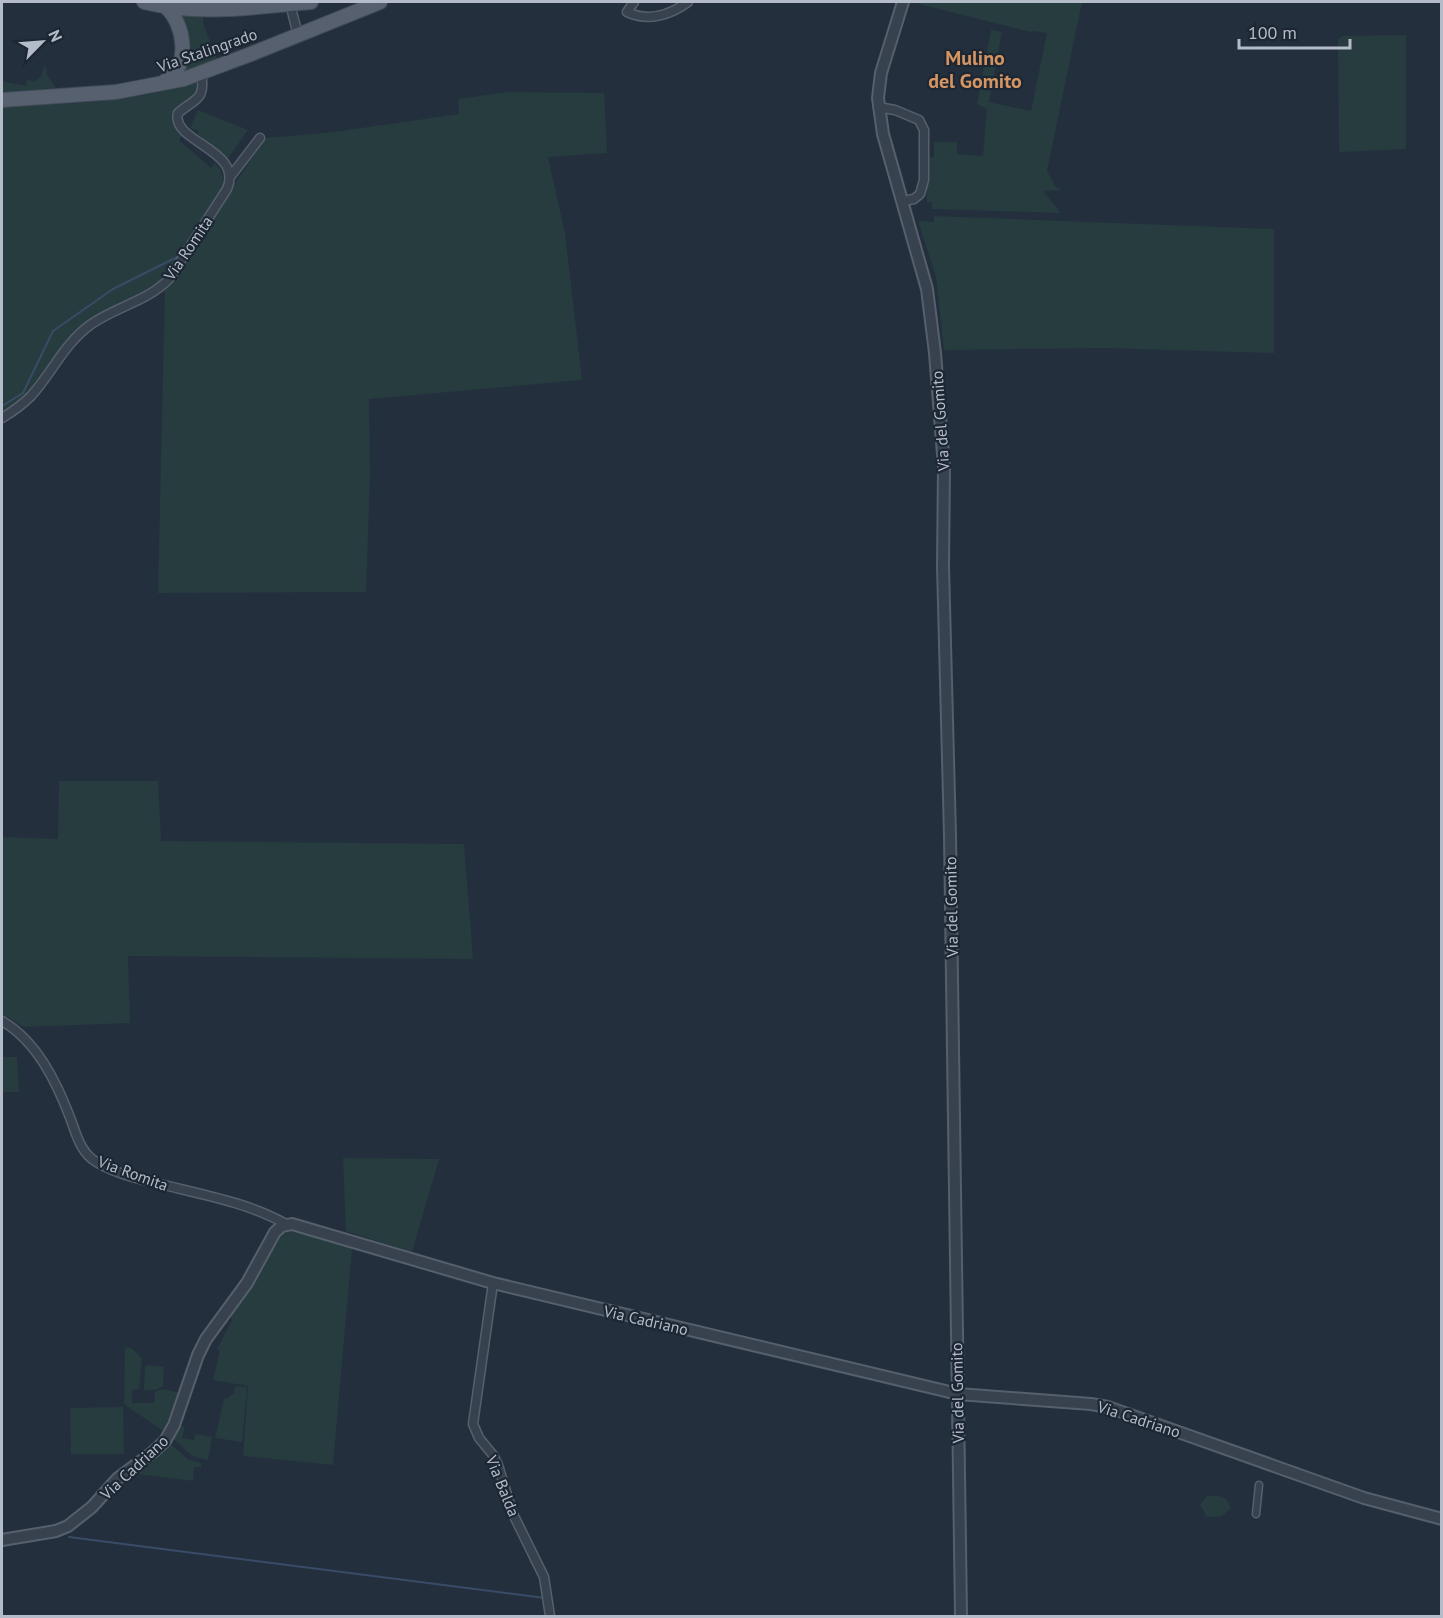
<svg xmlns="http://www.w3.org/2000/svg" width="1443" height="1618" viewBox="0 0 1443 1618" font-family="'PT Sans',sans-serif">
	<style>
		.green { fill: #263c3f }
		.lines { fill: none; stroke-linecap: round; stroke-linejoin: round }
		.stream { stroke: #394c67; stroke-width: 2 }
		.pedestrian-casing { stroke: #565f6c; stroke-width: 9 }
		.minor-casing { stroke: #565f6c; stroke-width: 11 }
		.tertiary-casing { stroke: #565f6c; stroke-width: 14 }
		.primary-casing { stroke: #414a57; stroke-width: 16 }
		.pedestrian { stroke: #38414e; stroke-width: 6 }
		.minor { stroke: #38414e; stroke-width: 8 }
		.tertiary { stroke: #38414e; stroke-width: 10 }
		.primary { stroke: #56606e; stroke-width: 14 }
		.labels { text-anchor: middle; stroke-width: 4.5; stroke-linejoin: round; paint-order: stroke }
		.street-label { font-size: 16px; fill: #b4bcc9; stroke: #1d2633 }
		.quarter-label { font-size: 20px; font-weight: bold; fill: #d59563; stroke: #1d2633 }
	</style>
	<rect width="100%" height="100%" fill="#242f3e"/>
	<path class="green" d="M918,2H1082L1047,171L1055,186L1062,190L1043,191L1061,213L932,209V202H927V158L934,157V142H957V154L983,156L987,109L977,104L991,30L1002,32L989,102L1031,111L1047,33L1032,31L1031,32L919,4Z
		M182,15L203,16V23L217,60L185,70L188,55Z
		M1406,35V149L1339,152L1338,40L1342,36Z
		M45,65L47,75L56,88L2,92V81L26,86L27,80L35,81L41,77Z
		M192,84H196L197,92L196,97C178,109 161,115 182,136L179,140L211,168L215,163C227,175 224,187 216,200L214,199L204,215L206,217L186,254L266,138L334,132L459,114L458,99L508,92L604,93L607,153L548,157L565,233L582,380L369,399L370,473L366,592L158,593L165,287L89,326L38,387L2,416V107C66,104 130,102 192,84Z
		M198,110L248,130L227,160L213,145L212,146L198,134V131L190,128Z
		M934,216L1274,229V353L1106,348L944,350L936,277L918,221L934,222Z
		M59,781H158L161,841L464,844L473,959L128,956L130,1023L24,1027L2,1014V837L58,839Z
		M2,1057H17L19,1092H2Z
		M343,1158L439,1159L412,1252L346,1231Z
		M273,1228H299L352,1248L333,1465L243,1456L248,1386L213,1380L220,1350L217,1349L232,1320L229,1312Z
		M125,1347L131,1348L142,1358L139,1389L132,1390V1403H154L155,1392L162,1389L181,1393L166,1433L124,1404Z
		M148,1365L164,1367L163,1386L155,1390H144L145,1367Z
		M235,1386L247,1387L242,1442L215,1438L224,1398L227,1399L234,1393Z
		M123,1407L124,1454H71L70,1408Z
		M179,1426L185,1427L182,1438L194,1440L195,1434L212,1437L208,1460L192,1456L172,1437Z
		M169,1443L189,1460L201,1463V1467H194L193,1481L129,1473Z
		M1207,1496C1220,1496 1226,1494 1231,1508L1222,1516L1207,1517L1200,1505Z"/>
	<g class="lines">
		<path class="stream" d="M2,406L23,393L53,331L113,289L181,255
			M69,1537L545,1598"/>
		<g class="pedestrian-casing">
			<path id="pedestrian" d="M1256,1514L1259,1485"/>
		</g>
		<g class="minor-casing">
			<path id="minor" d="M634,2L627,12C648,22 670,15 688,2
				M290,4L298,35
				M878,107L895,110L919,120L924,130V180L920,194L914,199L903,201
				M230,177L260,138
				M2,418C12,412 22,405 31,396C52,373 64,344 90,325C115,307 148,301 169,279L227,189C244,149 170,142 178,113C196,98 206,100 201,73
				M2,1021C37,1041 57,1083 71,1120C76,1134 80,1149 92,1159C110,1172 135,1178 156,1183C199,1194 247,1202 286,1224
				M493,1283L473,1424L479,1438L493,1455L498,1465L513,1514L544,1577L550,1616"/>
		</g>
		<g class="tertiary-casing">
			<path id="tertiary" d="M903,2L881,73L878,98L883,134L927,289L935,353L944,467L943,566L950,836L961,1616
				M2,1540L56,1531L68,1526L92,1507L118,1478L153,1452L165,1441L174,1425L198,1355L206,1339L247,1283L275,1232L282,1226L292,1224L493,1283L958,1394L1091,1404L1108,1407L1364,1498L1442,1519"/>
		</g>
		<g class="primary-casing">
			<path id="primary" d="M144,2C200,16 254,7 311,2
				M165,81C191,67 185,24 166,7
				M2,100L116,92L184,79L251,54L380,2"/>
		</g>
		<use href="#pedestrian" class="pedestrian"/>
		<use href="#minor" class="minor"/>
		<use href="#tertiary" class="tertiary"/>
		<use href="#primary" class="primary"/>
	</g>
	<g class="labels">
		<g class="street-label">
			<text transform="translate(207 50) rotate(-19)" y="6">Via Stalingrado</text>
			<text transform="translate(188 248) rotate(-56)" y="6">Via Romita</text>
			<text transform="translate(940 421) rotate(-94)" y="6">Via del Gomito</text>
			<text transform="translate(951 907) rotate(-91)" y="6">Via del Gomito</text>
			<text transform="translate(133 1173) rotate(20)" y="6">Via Romita</text>
			<text transform="translate(646 1320) rotate(13)" y="6">Via Cadriano</text>
			<text transform="translate(957 1393) rotate(-91)" y="6">Via del Gomito</text>
			<text transform="translate(1139 1419) rotate(18)" y="6">Via Cadriano</text>
			<text transform="translate(134 1467) rotate(-43)" y="6">Via Cadriano</text>
			<text transform="translate(503 1486) rotate(68)" y="6">Via Balda</text>
		</g>
		<g class="quarter-label">
			<text x="975" y="65">Mulino<tspan x="975" dy="23">del Gomito</tspan></text>
		</g>
	</g>
	<rect width="1443" height="1618" fill="none" stroke="#b4bcc9" stroke-width="6"/>
	<g transform="translate(42 42) rotate(65)" stroke="#1d2633" stroke-width="4.5" paint-order="stroke">
	<path d="M0-4.5L10 22L0 15L-10 22Z" fill="#b4bcc9"/>
	<text y="-9" font-size="16" font-weight="bold" text-anchor="middle" fill="#b4bcc9">N</text>
	</g>
	<path d="M1239 39v9h111v-9" fill="none" stroke="#b4bcc9" stroke-width="3"/>
	<text x="1248" y="39" font-size="18" fill="#b4bcc9" stroke="#1d2633" stroke-width="4.5" paint-order="stroke">100 m</text>
</svg>
